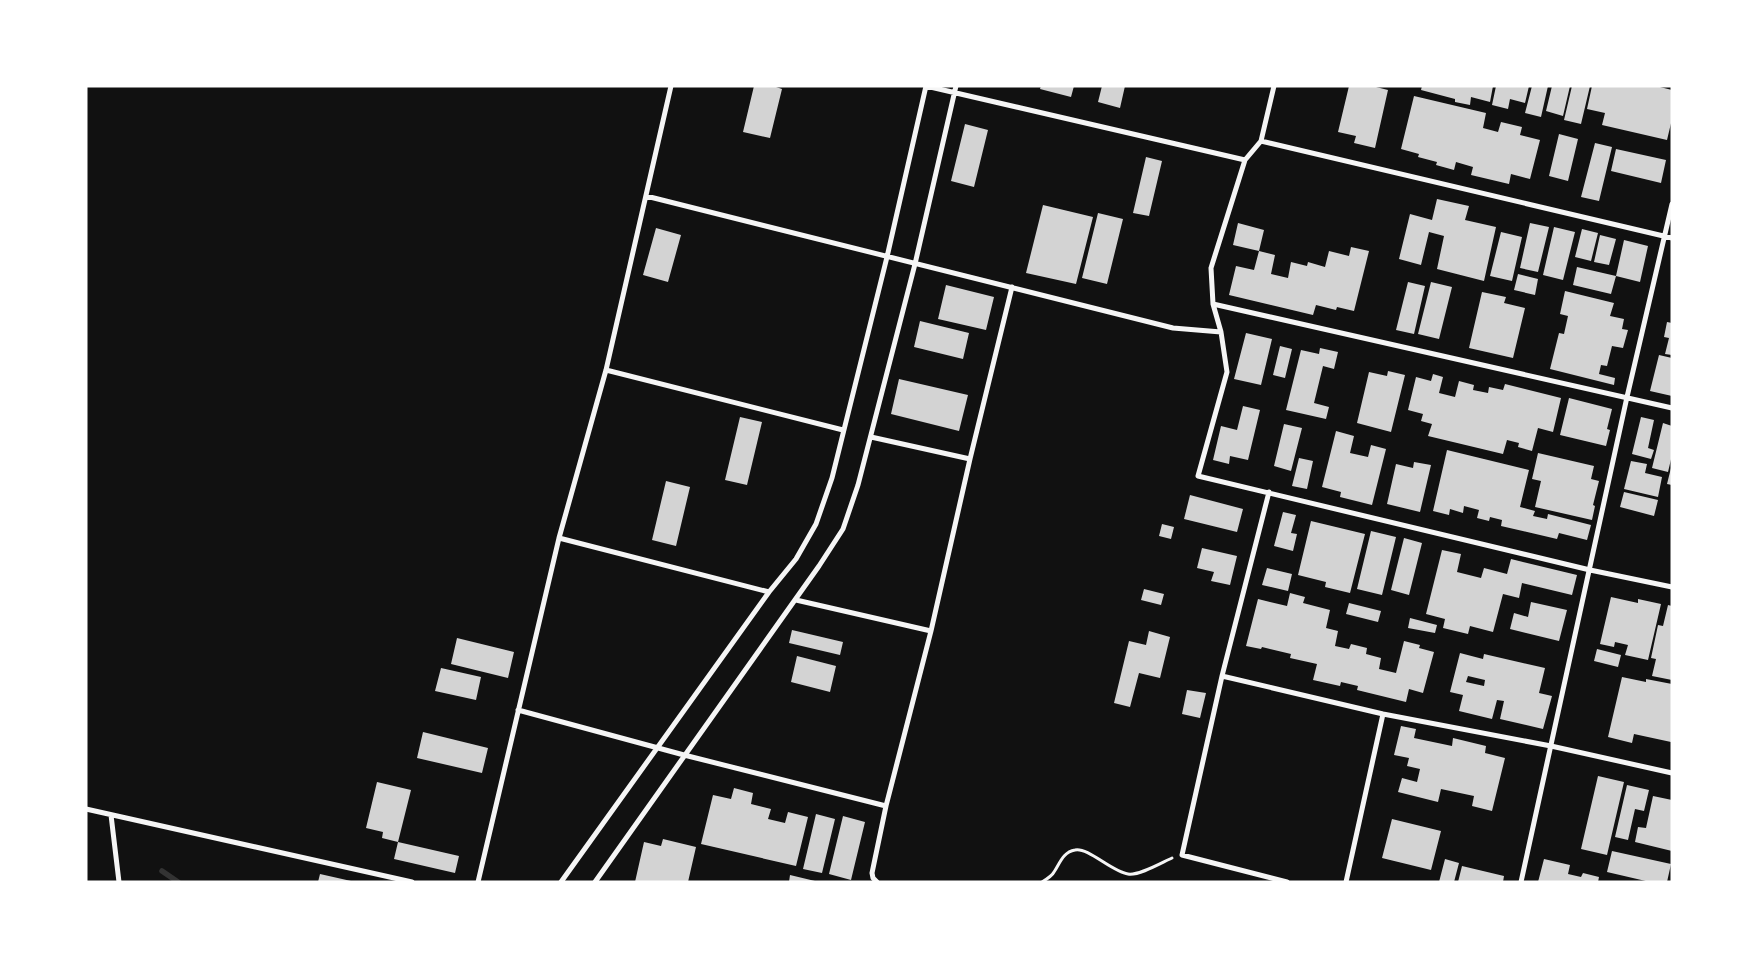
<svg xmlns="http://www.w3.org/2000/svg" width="1758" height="968" viewBox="0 0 1758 968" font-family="Commissioner,sans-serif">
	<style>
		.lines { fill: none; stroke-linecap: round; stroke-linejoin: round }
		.stream { stroke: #333; stroke-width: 5.5 }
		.building { fill: #d3d3d3; fill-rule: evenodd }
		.path { stroke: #f5f5f5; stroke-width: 3 }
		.minor { stroke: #f5f5f5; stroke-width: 5 }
	</style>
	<rect width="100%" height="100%" fill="#111"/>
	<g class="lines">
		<path class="stream" d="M162,871L178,882"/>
	</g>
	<path class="building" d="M754,86H773L782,89L770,138L743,132Z
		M1041,86H1074L1071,97L1040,89Z
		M1102,86H1125L1120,108L1098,102Z
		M1349,86H1372L1388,90L1375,148L1354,143L1356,136L1338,132Z
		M1422,86H1493L1490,102L1471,97L1470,105L1455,102V99L1421,90Z
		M1496,86H1529L1525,103L1510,99L1508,109L1492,105Z
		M1532,86H1548L1541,117L1525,113Z
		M1552,86H1570L1563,116L1546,111Z
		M1572,86H1590L1581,124L1564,120Z
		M1592,86H1656L1672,90V119L1667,140L1602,125L1605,113L1587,109Z
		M1414,96L1486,113L1483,128L1498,132L1501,122L1522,127L1520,135L1540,140L1530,179L1511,174L1509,184L1471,175L1473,167L1456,162L1454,170L1436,165L1437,162L1418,157L1419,154L1401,149Z
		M965,124L988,130L974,187L951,181Z
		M1559,134L1578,139L1568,181L1549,176Z
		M1595,143L1612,147L1599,201L1581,197Z
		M1616,149L1666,160L1661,183L1611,171Z
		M1146,157L1162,161L1149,216L1133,213Z
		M1437,199L1469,206L1465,220L1496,227L1484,281L1437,269L1444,236L1429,232L1421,265L1399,259L1410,214L1432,220Z
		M1043,205L1093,217L1076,284L1026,273Z
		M1098,213L1123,219L1107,284L1082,278Z
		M1238,223L1264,230L1259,251L1233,245Z
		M1530,223L1549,227L1538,272L1520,268Z
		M1554,227L1575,232L1563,280L1543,275Z
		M656,228L681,235L668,282L643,275Z
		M1582,229L1598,233L1591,261L1575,257Z
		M1501,232L1522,237L1512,281L1490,276Z
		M1600,235L1616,239L1609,265L1594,262Z
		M1624,240L1648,246L1640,282L1616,276Z
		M1351,247L1369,251L1354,311L1337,307L1336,310L1316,305L1313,315L1229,295L1236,266L1254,270L1259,251L1275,255L1271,274L1288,278L1291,262L1307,266L1308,262L1325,267L1329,251L1349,256Z
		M1577,267L1616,276L1611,294L1573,285Z
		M1518,274L1538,279L1535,295L1514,290Z
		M1408,282L1425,286L1414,334L1396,330Z
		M1431,282L1452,287L1439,339L1418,334Z
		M946,285L994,297L986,330L938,319Z
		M1565,291L1614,303L1610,316L1624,319L1622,329L1628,330L1623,348L1612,346L1607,366L1601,365L1599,374L1615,378L1614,385L1550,369L1559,333L1564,334L1568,316L1560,314Z
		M1482,292L1506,297L1504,303L1525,308L1513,358L1469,348Z
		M920,321L969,333L963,359L914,347Z
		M1667,322L1672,323V355L1665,354L1669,338L1664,337Z
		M1246,333L1272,339L1261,385L1234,379Z
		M1280,346L1292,349L1285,378L1273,375Z
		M1320,348L1338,352L1334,369L1323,366L1314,403L1329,407L1326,419L1286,410L1301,350L1319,354Z
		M1659,355L1672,358V396L1650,391Z
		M1388,371L1405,375L1391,432L1357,423L1369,372L1387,376Z
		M1433,374L1443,377L1439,393L1455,397L1459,381L1474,385L1473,390L1488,393L1489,387L1503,390L1505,384L1561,398L1553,432L1538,428L1532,451L1518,447L1519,443L1507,440L1503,454L1428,436L1432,424L1421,421L1423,414L1408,410L1416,377L1431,381Z
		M899,379L968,395L959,431L891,414Z
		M1569,398L1612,409L1607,429L1610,430L1606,446L1560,435Z
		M1243,406L1260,410L1248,460L1230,456L1229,464L1213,460L1221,426L1237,430Z
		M740,417L762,422L747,485L725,480Z
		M1641,417L1654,420L1648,448L1654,450L1651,459L1632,454Z
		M1663,423L1672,426V455L1668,472L1652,468Z
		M1284,424L1302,428L1291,471L1274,466Z
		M1336,431L1354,436L1350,453L1368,457L1371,445L1386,449L1372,505L1340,497L1341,492L1322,487Z
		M1447,450L1529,470L1520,507L1535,511L1533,516L1547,519L1548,514L1591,525L1587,540L1559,533L1557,539L1501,526L1502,520L1490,517L1489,521L1477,518L1479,510L1464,506L1463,513L1450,509L1449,515L1433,511Z
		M1538,453L1594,466L1591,479L1599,481L1593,505L1595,506L1592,520L1535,507L1541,481L1532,479Z
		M1299,458L1313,461L1307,489L1292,486Z
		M1631,461L1647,464L1645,473L1662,477L1658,497L1624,489Z
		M1414,462L1431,465L1420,512L1387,504L1396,464L1413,468Z
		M1671,468H1672V485L1667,484Z
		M666,481L690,487L676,546L652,540Z
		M1624,492L1658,500L1654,516L1620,507Z
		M1190,495L1243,509L1237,532L1184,519Z
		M1283,512L1296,515L1291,533L1297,534L1293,551L1274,546Z
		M1311,521L1365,534L1350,593L1325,587L1326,582L1298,575Z
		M1162,524L1174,527L1171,539L1159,536Z
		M1371,531L1396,537L1382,595L1357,589Z
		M1404,538L1422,543L1409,595L1391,590Z
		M1202,548L1237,556L1230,585L1211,581L1214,572L1197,568Z
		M1442,550L1461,554L1457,572L1481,578L1484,568L1507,574L1511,559L1577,575L1572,595L1522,583L1519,598L1503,594L1493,632L1470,626L1468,634L1443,628L1445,619L1426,614Z
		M1267,568L1292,574L1288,591L1262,585Z
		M1144,589L1164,594L1161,605L1141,600Z
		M1290,593L1305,597L1303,603L1330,610L1326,628L1338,631L1335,646L1349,649L1351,644L1367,648L1366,654L1381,658L1379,669L1396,673L1404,641L1420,645L1419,648L1434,652L1423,693L1409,689L1406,702L1357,690L1358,686L1341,682L1340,686L1313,680L1317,664L1290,658L1291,654L1262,647L1261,649L1246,646L1258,599L1287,606Z
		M1611,597L1638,603V599L1661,604L1648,660L1625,655L1628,645L1615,642L1614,647L1600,644Z
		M1531,602L1567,610L1559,641L1510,629L1514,613L1528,617Z
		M1349,603L1381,611L1378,622L1346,614Z
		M1668,605L1672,606V680L1652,676L1656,659L1651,658L1658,625L1663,626Z
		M1410,618L1437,625L1435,633L1408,628Z
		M792,630L843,642L840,655L789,643Z
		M1149,631L1170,637L1160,678L1139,673L1130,707L1114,703L1129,641L1146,645Z
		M457,638L514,652L508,678L451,664Z
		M1597,649L1621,655L1618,667L1594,661Z
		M1460,653L1483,659L1484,654L1545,668L1539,693L1552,696L1543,729L1500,719L1504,701L1497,700L1492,719L1459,711L1463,695L1450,692ZM1468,676L1485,680L1484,686L1466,682Z
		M797,656L836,666L830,692L791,682Z
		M441,668L481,677L476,700L435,691Z
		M1622,677L1646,682V679L1672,684L1671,742L1634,734L1632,743L1608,737Z
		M1187,690L1206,693L1200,718L1182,714Z
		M1401,726L1416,729L1414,738L1452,746L1453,738L1486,746L1485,753L1505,758L1492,811L1472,806L1474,796L1441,789L1438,802L1398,792L1402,778L1417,782L1420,769L1407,766L1409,758L1394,755Z
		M423,732L488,748L482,773L417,758Z
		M1598,776L1624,782L1607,855L1581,849Z
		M377,782L411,790L398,842L382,838L383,832L366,828Z
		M1627,785L1649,790L1644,811L1635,809L1628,840L1615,837Z
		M734,788L753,793L751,804L771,809L768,819L785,823L788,812L808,817L796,866L701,844L713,795L731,799Z
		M1653,796L1672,800V851L1635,842L1638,827L1646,828Z
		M816,814L835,819L822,873L803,869Z
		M843,816L865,822L851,880L829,874Z
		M1392,819L1441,831L1431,870L1382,858Z
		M663,839L696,847L688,882H635L644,842L661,846Z
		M398,842L459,856L455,873L394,859Z
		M1612,851L1671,864L1667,882H1650L1607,872Z
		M1445,859L1459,863L1454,882H1439Z
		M1544,859L1570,865L1568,874L1581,877L1583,873L1599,877L1598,882H1538Z
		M1462,866L1504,876L1503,882H1458Z
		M320,874L351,881V882H318Z
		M790,875L815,881V882H789Z"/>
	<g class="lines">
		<path class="path" d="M1042,882C1047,879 1052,876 1054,872C1060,863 1063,852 1075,850C1088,847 1112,872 1128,874C1139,876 1161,863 1172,858"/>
		<path class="minor" d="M926,86L1245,160
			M1274,86L1261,141L1245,160L1211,268L1213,304L1221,332L1227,372L1198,476L1590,570L1672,587
			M1261,141L1672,238
			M646,196L1173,328L1221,332
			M1213,304L1672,408
			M606,370L843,430
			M871,437L970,459
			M1269,492L1222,676L1182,855L1287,882
			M559,538L769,592
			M796,600L931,631
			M1222,676L1383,714L1551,746L1672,773
			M518,710L684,755L886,806
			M86,809L412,882
			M111,815L119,882
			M478,882L559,538L606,370L671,86
			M561,882L769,592L796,559L816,524L832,478L887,257L926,86
			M595,882L819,566L843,529L858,485L915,264L956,86
			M877,882L873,878L872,873L886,806L931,631L970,459L1012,287
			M1346,882L1383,714
			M1521,882L1627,397L1672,204"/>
	</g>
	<rect width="1758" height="968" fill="none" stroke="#ffffff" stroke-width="175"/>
</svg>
